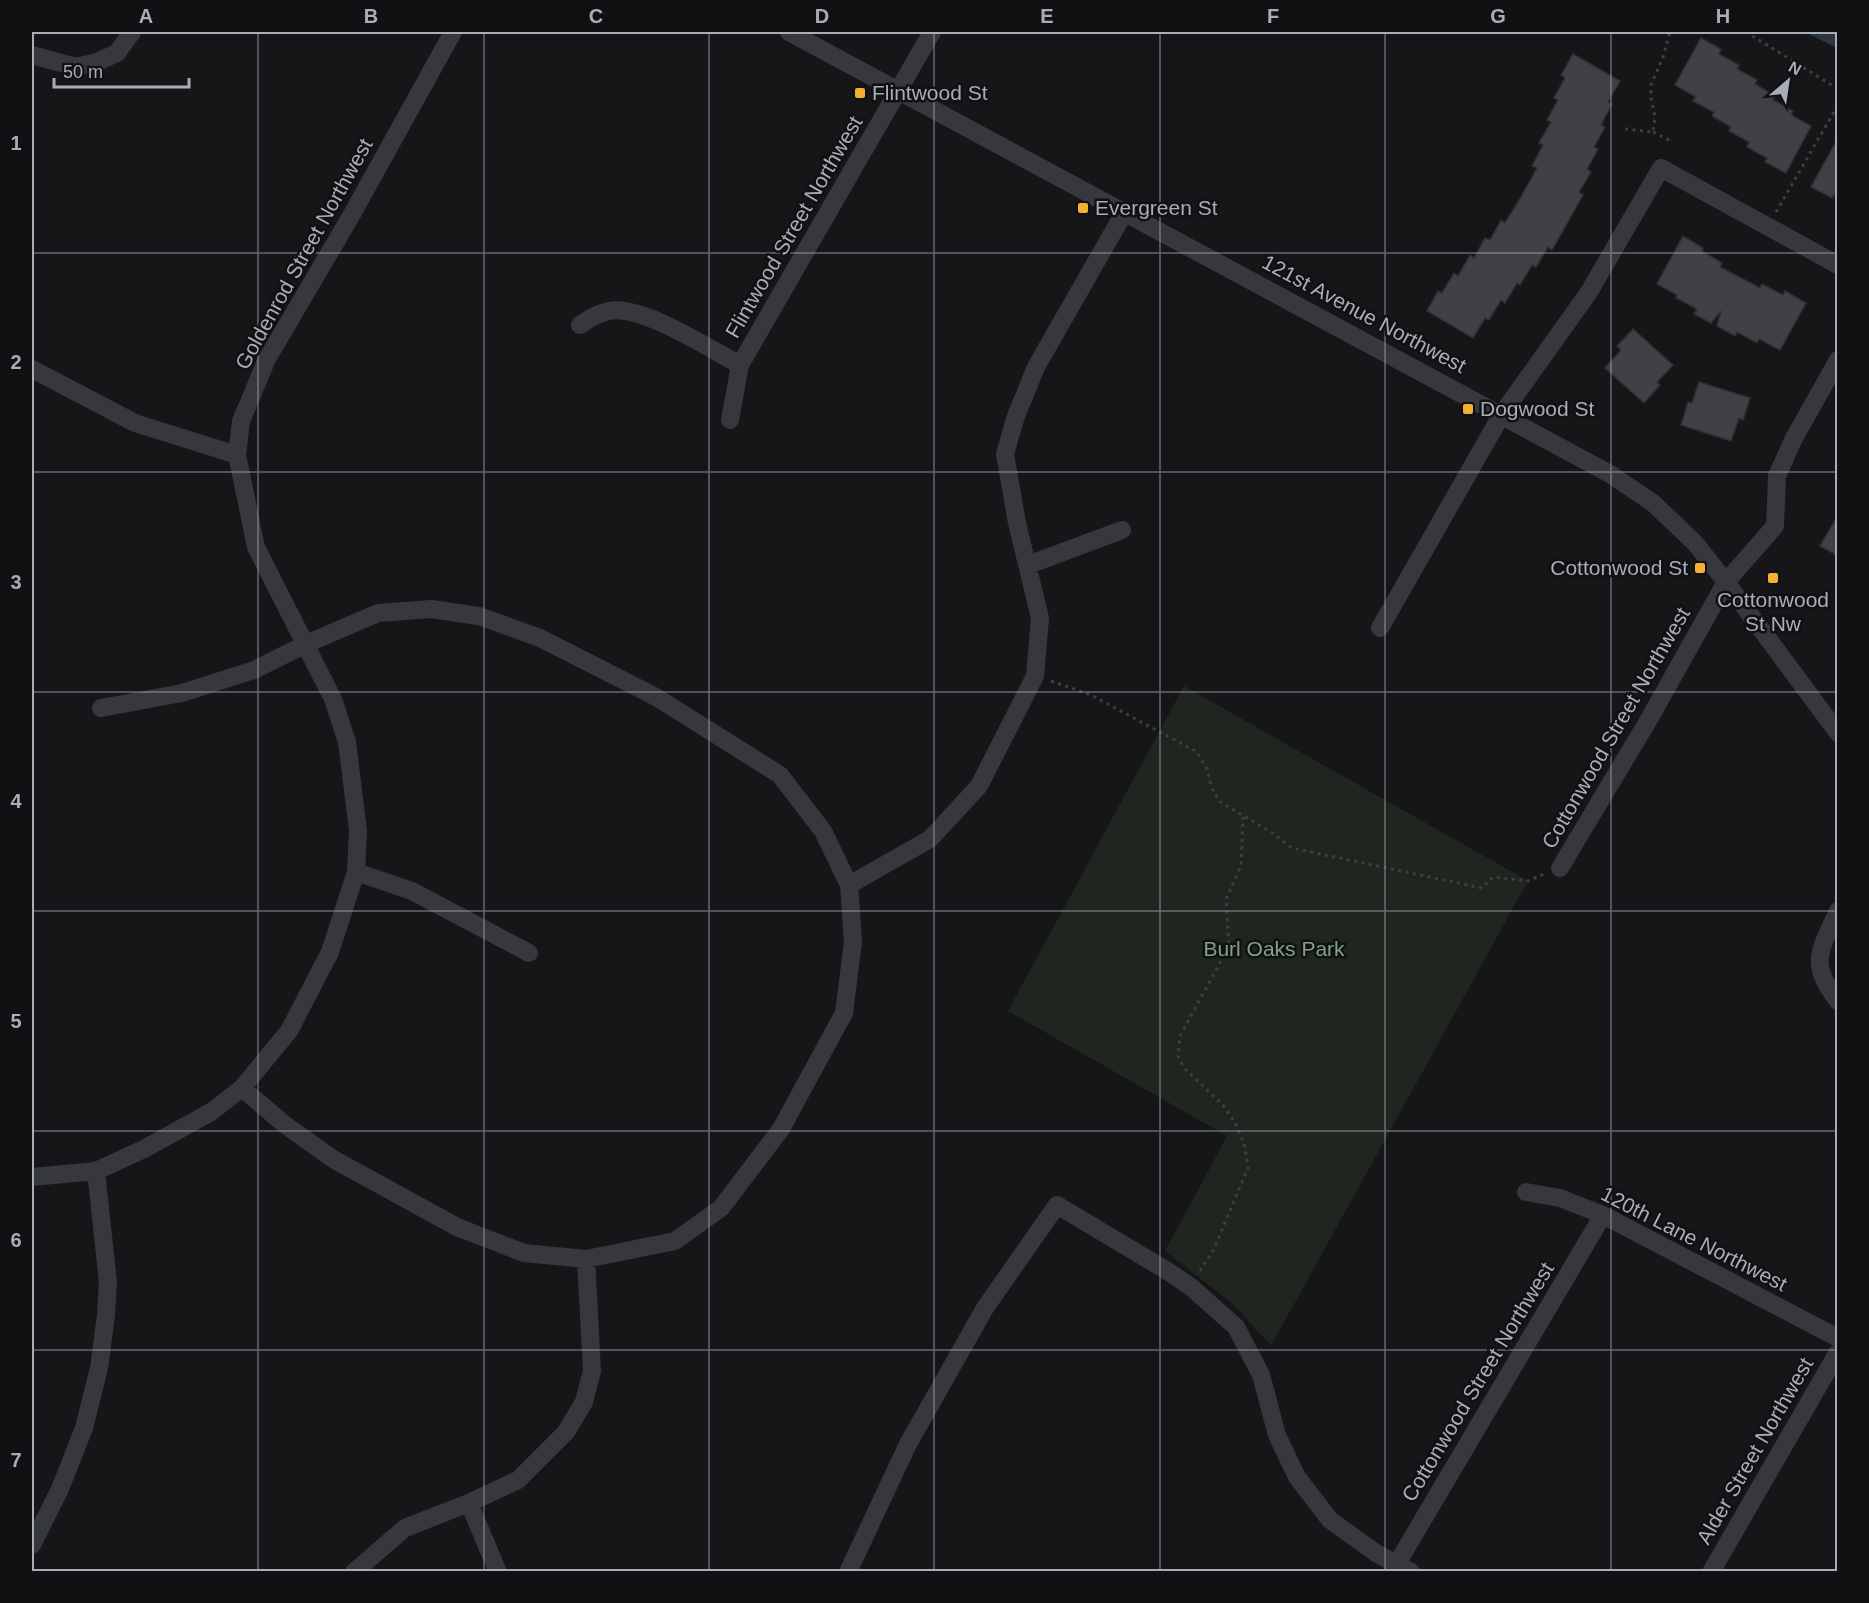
<svg xmlns="http://www.w3.org/2000/svg" width="1869" height="1603" viewBox="0 0 1869 1603" font-family="Arial,sans-serif">
	<style>
		.green { fill: #1e261f }
		.water { fill: #2c353c }
		.building { fill: #404145; stroke: #303034; stroke-width: 1.5 }
		.lines { fill: none; stroke-linecap: round; stroke-linejoin: round }
		.path { stroke: #3d3f44; stroke-width: 3; stroke-dasharray: 3 4.5; stroke-linecap: butt }
		.minor { stroke: #37383d; stroke-width: 18 }
		.grid { fill: none; stroke: #a8adb8; stroke-width: 1.5; stroke-opacity: 0.55 }
		.poi-dot { fill: #f2b134; stroke: #111113; stroke-width: 2 }
		.labels { text-anchor: middle; stroke-width: 5; stroke-linejoin: round; paint-order: stroke }
		.poi-label { font-size: 21px; fill: #a8adb8; stroke: #111113; text-anchor: start }
		.street-label { font-size: 21px; fill: #a8adb8; stroke: #111113 }
		.park-label { font-size: 21px; fill: #7fa381; stroke: #111113 }
		.neatline { fill: none; stroke: #a8adb8; stroke-width: 2 }
		.grid-label { font-size: 20px; text-anchor: middle; font-weight: bold; fill: #a8adb8 }
	</style>
	<rect width="100%" height="100%" fill="#161618"/>
	<path class="green" d="M1184,686L1528,881L1271,1346L1232,1303L1165,1251L1227,1136L1008,1011Z"/>
	<path class="water" d="M1805,32H1837V48Z"/>
	<path class="building" d="M1701,38L1721,49L1719,54L1739,65L1737,69L1757,80L1755,84L1775,96L1773,100L1793,111L1791,115L1811,126L1786,173L1765,162L1767,158L1747,147L1749,142L1729,131L1731,127L1712,116L1714,112L1693,101L1696,97L1675,85Z
		M1573,54L1620,81L1608,102L1612,104L1601,125L1605,127L1594,147L1598,149L1587,169L1591,172L1579,192L1583,195L1552,250L1548,247L1536,267L1532,265L1520,285L1517,283L1505,303L1501,300L1489,320L1485,318L1473,338L1427,311L1438,291L1442,293L1454,273L1458,276L1470,255L1474,258L1485,238L1490,240L1501,220L1505,223L1521,197L1537,168L1532,166L1543,145L1539,143L1551,122L1547,120L1558,100L1554,98L1565,78L1561,75Z
		M1838,138V189L1832,198L1811,187Z
		M1683,236L1703,248L1702,251L1722,263L1720,267L1760,288L1762,284L1783,295L1785,291L1806,303L1780,350L1759,339L1757,343L1737,332L1735,336L1717,326L1721,311L1711,323L1694,314L1697,309L1676,298L1677,295L1657,284Z
		M1633,329L1673,365L1657,382L1660,385L1644,403L1605,368L1621,350L1617,346Z
		M1699,382L1750,398L1743,420L1739,418L1731,441L1681,425L1688,402L1692,403Z
		M1838,515V556L1820,546Z"/>
	<g class="lines">
		<path class="path" d="M1746,32L1838,89
			M1625,129L1653,132L1655,117L1651,98V85L1663,57L1670,32
			M1653,132L1673,142
			M1776,212L1838,105
			M1051,681L1091,695L1197,752L1207,769L1211,787L1220,802L1271,832L1292,848L1482,888L1493,877L1528,881L1544,874
			M1200,1271L1213,1251L1248,1168L1245,1147L1237,1126L1223,1105L1184,1068L1178,1056L1180,1036L1229,946L1226,899L1241,866L1243,817"/>
		<path class="minor" d="M789,32L1610,474L1653,503L1695,543L1726,582L1838,733
			M32,55L76,67L97,62L117,53L132,32
			M580,325C589,319 598,313 609,311C641,304 710,349 740,365
			M32,369L135,423L237,455
			M730,420L740,365L932,32
			M1028,565L1122,530
			M1380,628L1502,414L1589,292L1661,168L1838,265
			M101,708L182,693L254,670L306,644L378,613L431,609L479,616L540,638L656,697L780,775L823,831L849,885L853,942L844,1013L781,1129L721,1208L675,1241L586,1259L524,1253L457,1227L333,1159L284,1124L242,1088
			M1560,868L1648,721L1726,582L1775,526L1777,476L1793,440L1838,360
			M356,872L412,891L529,953
			M849,885L930,839L979,786L1035,676L1040,618L1017,523L1005,454L1016,416L1036,367L1124,213
			M1838,911C1820,950 1808,964 1838,1001
			M32,1177L96,1171L144,1149L211,1112L242,1088L289,1031L330,952L356,872L358,831L347,742L333,699L256,547L237,455L241,421L267,359L351,216L453,32
			M1526,1192L1560,1198L1603,1215L1838,1338
			M469,1503L498,1572
			M32,1545L60,1489L84,1428L99,1368L106,1315L108,1282L96,1171
			M354,1572L405,1528L469,1503L518,1480L566,1432L584,1402L592,1371L586,1259
			M848,1572L908,1444L985,1308L1057,1205L1169,1272L1191,1287L1236,1327L1261,1375L1277,1435L1297,1477L1330,1520L1376,1553L1411,1572
			M1392,1572L1603,1215
			M1711,1572L1838,1352"/>
	</g>
	<path class="grid" d="M258,32V1572M484,32V1572M709,32V1572M934,32V1572M1160,32V1572M1385,32V1572M1611,32V1572M32,253H1838M32,472H1838M32,692H1838M32,911H1838M32,1131H1838M32,1350H1838"/>
	<g class="poi-dot">
		<rect x="854" y="87" width="12" height="12" rx="3"/>
		<rect x="1077" y="202" width="12" height="12" rx="3"/>
		<rect x="1462" y="403" width="12" height="12" rx="3"/>
		<rect x="1694" y="562" width="12" height="12" rx="3"/>
		<rect x="1767" y="572" width="12" height="12" rx="3"/>
	</g>
	<g class="labels">
		<g class="poi-label">
			<text x="872" y="100">Flintwood St</text>
			<text x="1095" y="215">Evergreen St</text>
			<text x="1480" y="416">Dogwood St</text>
			<text x="1688" y="575" text-anchor="end">Cottonwood St</text>
			<text x="1773" y="607" text-anchor="middle">Cottonwood<tspan x="1773" dy="24">St Nw</tspan></text>
		</g>
		<g class="street-label">
			<text transform="translate(794 227) rotate(-60)" y="7">Flintwood Street Northwest</text>
			<text transform="translate(304 254) rotate(-61)" y="7">Goldenrod Street Northwest</text>
			<text transform="translate(1364 314) rotate(28)" y="7">121st Avenue Northwest</text>
			<text transform="translate(1616 728) rotate(-60)" y="7">Cottonwood Street Northwest</text>
			<text transform="translate(1694 1239) rotate(27)" y="7">120th Lane Northwest</text>
			<text transform="translate(1478 1382) rotate(-59)" y="7">Cottonwood Street Northwest</text>
			<text transform="translate(1755 1451) rotate(-60)" y="7">Alder Street Northwest</text>
		</g>
		<g class="park-label">
			<text x="1274" y="956">Burl Oaks Park</text>
		</g>
	</g>
	<rect width="1869" height="1603" fill="none" stroke="#111113" stroke-width="66"/>
	<g transform="translate(1788 81) rotate(29)" stroke="#111113" stroke-width="4.5" paint-order="stroke">
	<path d="M0-4.5L10 22L0 15L-10 22Z" fill="#a8adb8"/>
	<text y="-9" font-size="16" font-weight="bold" text-anchor="middle" fill="#a8adb8">N</text>
	</g>
	<path d="M54 78v9h135v-9" fill="none" stroke="#a8adb8" stroke-width="3"/>
	<text x="63" y="78" font-size="18" fill="#a8adb8" stroke="#111113" stroke-width="4.5" paint-order="stroke">50 m</text>
	<rect x="33" y="33" width="1803" height="1537" class="neatline"/>
	<g class="grid-label">
		<text x="146" y="23">A</text>
		<text x="371" y="23">B</text>
		<text x="596" y="23">C</text>
		<text x="822" y="23">D</text>
		<text x="1047" y="23">E</text>
		<text x="1273" y="23">F</text>
		<text x="1498" y="23">G</text>
		<text x="1723" y="23">H</text>
		<text x="16" y="150">1</text>
		<text x="16" y="369">2</text>
		<text x="16" y="589">3</text>
		<text x="16" y="808">4</text>
		<text x="16" y="1028">5</text>
		<text x="16" y="1247">6</text>
		<text x="16" y="1467">7</text>
	</g>
</svg>
